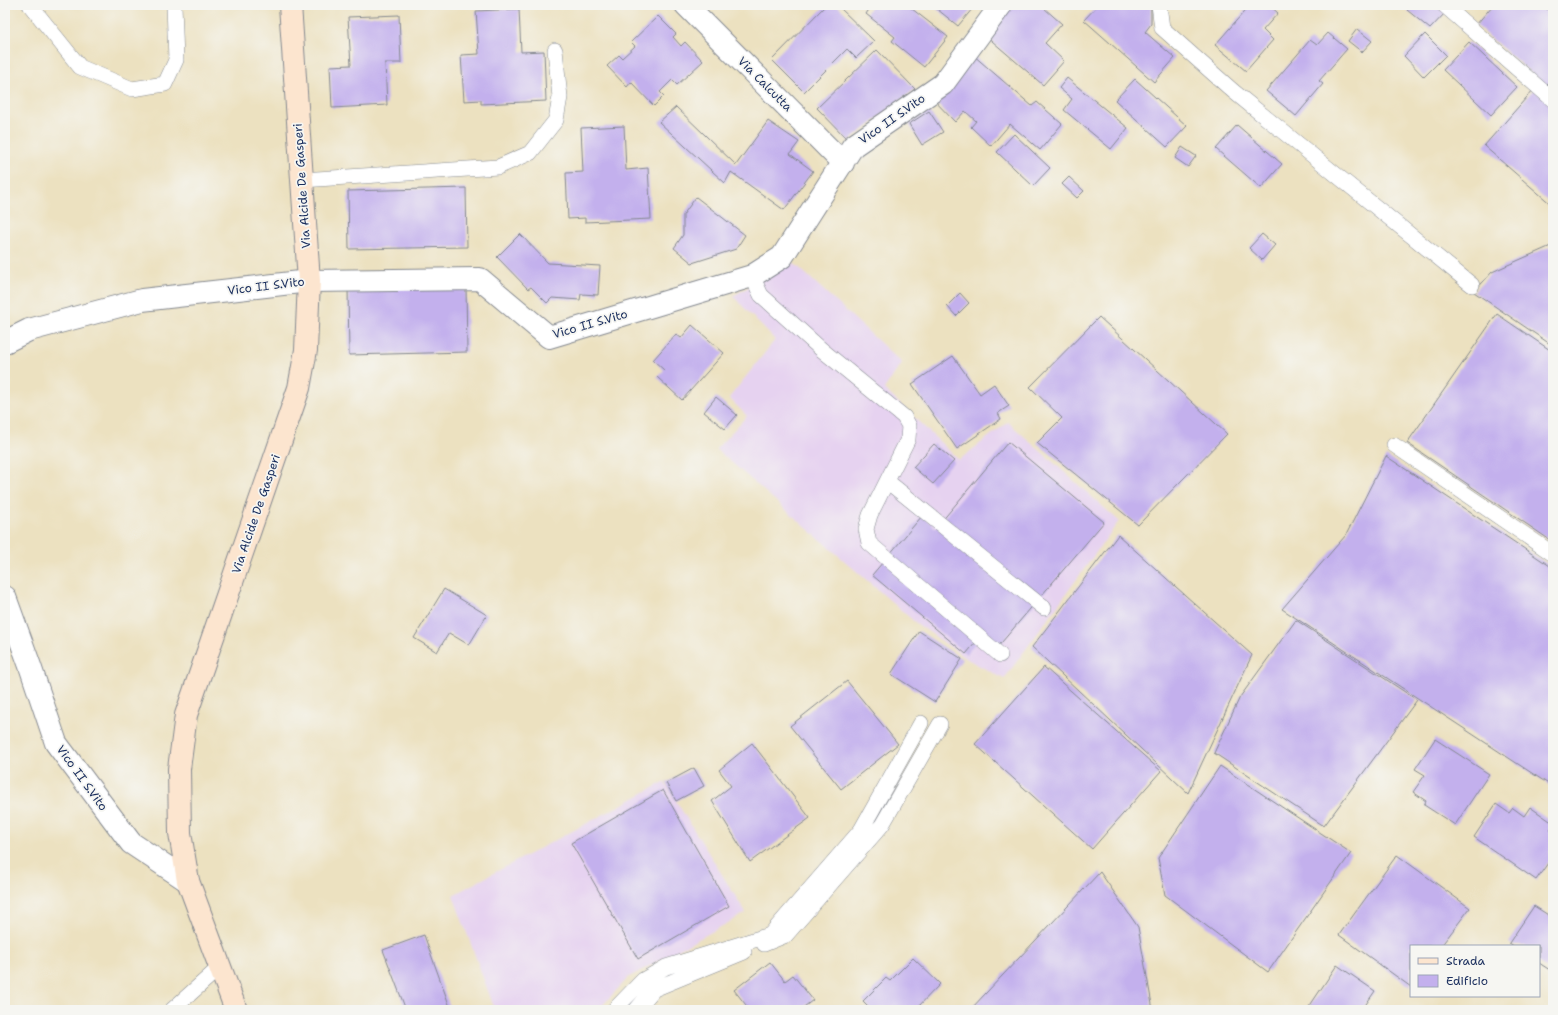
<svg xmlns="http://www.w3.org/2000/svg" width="1558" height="1015" viewBox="0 0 1558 1015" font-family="'Shantell Sans',sans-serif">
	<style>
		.built { fill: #e6d2f0 }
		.building { fill: #c3b0ed }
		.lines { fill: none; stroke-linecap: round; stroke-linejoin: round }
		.lane-casing { stroke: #84888f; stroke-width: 16 }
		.street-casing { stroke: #84888f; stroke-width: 24 }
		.secondary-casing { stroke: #84888f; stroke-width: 24 }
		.lane { stroke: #fff; stroke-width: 15 }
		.street { stroke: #fff; stroke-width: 22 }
		.secondary { stroke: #fce5cf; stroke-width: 22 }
		.labels { text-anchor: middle; stroke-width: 3.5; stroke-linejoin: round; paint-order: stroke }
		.street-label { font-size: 12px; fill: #1b2f5e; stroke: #f6f6f2 }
	</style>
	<rect width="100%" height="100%" fill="#f6f6f2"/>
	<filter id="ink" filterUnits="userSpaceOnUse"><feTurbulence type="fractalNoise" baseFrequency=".025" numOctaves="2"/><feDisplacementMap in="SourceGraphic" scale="8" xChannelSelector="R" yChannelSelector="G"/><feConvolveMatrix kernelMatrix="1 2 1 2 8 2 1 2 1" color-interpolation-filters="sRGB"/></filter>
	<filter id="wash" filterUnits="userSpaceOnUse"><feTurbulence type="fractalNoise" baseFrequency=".012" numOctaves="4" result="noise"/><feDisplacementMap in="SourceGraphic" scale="16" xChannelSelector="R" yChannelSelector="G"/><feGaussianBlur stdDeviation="0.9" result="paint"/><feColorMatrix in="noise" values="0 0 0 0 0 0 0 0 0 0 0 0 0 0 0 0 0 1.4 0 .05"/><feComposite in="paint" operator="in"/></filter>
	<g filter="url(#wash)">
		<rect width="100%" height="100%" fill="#ece1c0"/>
		<path class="built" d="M793,262L902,363L884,389L959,460L1008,422L1119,521L1004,679L969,660L916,623L716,449L747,416L729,398L775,340L733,296Z
			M664,782L746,913L629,977L598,1010H495L453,895Z"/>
		<g id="blocks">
			<path class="building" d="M826,5H837L874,41L856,58L847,49L804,92L772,60Z
				M872,5H907L948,37L924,67L892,41L895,37L866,14Z
				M932,5H970L973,8L958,26Z
				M1011,5H1047L1044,8L1062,24L1045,43L1064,61L1043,85L985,35Z
				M1098,5H1151V24L1145,32L1175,58L1154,82L1084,20Z
				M1250,5H1269L1278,13L1263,30L1273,40L1246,71L1215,45Z
				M1412,5H1438L1446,12L1430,29L1407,10Z
				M1493,5H1542L1553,14V78L1546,86L1476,25Z
				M519,9L521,52L544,51L546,101L481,104V100L464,101L461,55L479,54L476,11Z
				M399,15L401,63H385L387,105L332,108L330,66L351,65L348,17Z
				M658,16L676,34L673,37L681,46L685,42L703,61L677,85L672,80L660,92L664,96L654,106L631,82L627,87L607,66L619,55L622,58L635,46L631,42Z
				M1357,29L1372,41L1362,52L1348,41Z
				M1328,33L1347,49L1319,81L1323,84L1296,116L1266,91L1310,40L1317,45Z
				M1425,34L1446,55L1424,77L1404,56Z
				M1469,42L1517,87L1491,115L1443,70Z
				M877,50L915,89L849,141L817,108Z
				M973,55L1032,106L1037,102L1062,124L1040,150L1010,124L991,146L971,127L976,121L965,111L955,122L931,97Z
				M1067,78L1128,128L1111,149L1064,110L1072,99L1059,88Z
				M1135,79L1187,126L1167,147L1115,100Z
				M1534,89L1553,105V206L1484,146Z
				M676,107L736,165L768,121L799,142L790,154L813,171L784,210L731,172L725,183L659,122Z
				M929,111L943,132L922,145L909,124Z
				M1237,125L1282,164L1261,188L1216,149Z
				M624,126L626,170L648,168L651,219L585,222V218L568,219L566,173L583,172L581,128Z
				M1014,134L1050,168L1033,186L997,152Z
				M1182,147L1196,156L1188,167L1175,158Z
				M1069,177L1084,191L1077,198L1062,184Z
				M466,188L467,247L349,249L348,191Z
				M696,197L745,235L736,249L692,263L674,248L683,235V215Z
				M520,234L548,263L600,266L598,295L581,294L580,300L552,298L547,303L531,287L528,289L497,257Z
				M1262,234L1275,245L1262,260L1249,248Z
				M1553,245V346L1474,292L1492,272Z
				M466,286L467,352L349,355L348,288Z
				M960,293L969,303L956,316L947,306Z
				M1497,314L1553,352V542L1407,443Z
				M1099,317L1227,434L1138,525L1037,443L1062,418L1030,387Z
				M692,325L724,353L682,400L657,377L664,370L653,360L676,334L681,338Z
				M953,356L980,394L994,384L1009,406L998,413L1001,419L957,449L912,384Z
				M716,397L737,415L725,429L704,412Z
				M1008,442L1104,522L996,649L981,636L966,654L872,575L922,516L936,528Z
				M934,444L954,461L933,484L913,467Z
				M1386,456L1553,568V787L1282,609L1346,535Z
				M1118,535L1252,655L1188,793L1032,647Z
				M444,589L487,615L469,645L449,633L437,652L414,638Z
				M1296,620L1417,700L1324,826L1214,753L1240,697Z
				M919,631L962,659L935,702L891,674Z
				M1044,667L1161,771L1092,849L975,744Z
				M847,681L898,744L841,789L790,726Z
				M1435,739L1489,774L1455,825L1424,805L1426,801L1413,792L1425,775L1415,769Z
				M752,743L810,818L750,862L712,801L731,786L719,770Z
				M1220,766L1351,853L1268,972L1165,895L1158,858Z
				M694,768L704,786L676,801L666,783Z
				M663,790L729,906L638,959L571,843Z
				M1496,804L1509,813L1513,808L1524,816L1530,807L1553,823V827L1550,830L1553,832V847L1549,853L1553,856L1536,880L1474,837Z
				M1397,855L1470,908L1441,946H1411V987L1339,935Z
				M1100,872L1138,927L1153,1010H970Z
				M1534,906L1553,918V972L1539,963V946H1514L1509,943Z
				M424,935L451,1010H406L383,950Z
				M913,958L940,984L915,1010H872L863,1001L886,978L890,981Z
				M770,962L785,981L793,975L813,1000L800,1010H750L734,990Z
				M1337,965L1375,991L1362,1010H1307Z"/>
		</g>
	</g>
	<g filter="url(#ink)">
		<use href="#blocks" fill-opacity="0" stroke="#84888f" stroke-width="1"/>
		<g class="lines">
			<g class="lane-casing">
				<path id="lane" d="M30,5L80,67L132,89L165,84L176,60L174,5
					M1159,5L1162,28L1233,91L1472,285
					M1444,5L1553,100
					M302,180L498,167L530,153L556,120L560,97L555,50
					M752,276L761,295L822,350L904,417L909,426L908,439L870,515L866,529L869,543L1000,655
					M1394,445L1553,554
					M887,481L1044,608
					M764,944L786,935L882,825L940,724
					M172,1010L220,967
					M614,1010L643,980L666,967L770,935L861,830L921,723
					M636,1010L654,989L744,952"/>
			</g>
			<g class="street-casing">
				<path id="street" d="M686,5L843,163
					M5,342L29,330L142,300L309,281L480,279L549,337L752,276L782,257L853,146L943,84L1001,5
					M5,597L30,666L56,743L131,843L188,881"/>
			</g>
			<g class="secondary-casing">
				<path id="secondary" d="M236,1010L188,881L180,833L179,769L186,715L299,388L306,350L309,281L290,5"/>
			</g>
			<use href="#lane" class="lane"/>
			<use href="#street" class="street"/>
			<use href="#secondary" class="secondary"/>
		</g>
	</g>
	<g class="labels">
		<g class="street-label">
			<text transform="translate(765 84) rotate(45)" y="4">Via Calcutta</text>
			<text transform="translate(892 119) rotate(-35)" y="4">Vico II S.Vito</text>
			<text transform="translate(302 186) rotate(-94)" y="4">Via Alcide De Gasperi</text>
			<text transform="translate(266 286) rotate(-7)" y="4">Vico II S.Vito</text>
			<text transform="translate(590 324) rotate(-16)" y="4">Vico II S.Vito</text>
			<text transform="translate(256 514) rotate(-71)" y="4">Via Alcide De Gasperi</text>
			<text transform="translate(82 778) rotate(54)" y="4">Vico II S.Vito</text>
		</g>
	</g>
	<rect width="1558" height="1015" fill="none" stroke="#f6f6f2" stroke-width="20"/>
	<rect x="1410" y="945" width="130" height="52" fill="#f6f6f2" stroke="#9ea6b7"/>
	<rect x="1418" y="958" width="20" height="6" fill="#fce5cf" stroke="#9ea6b7"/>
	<text x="1446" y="965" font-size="12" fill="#1b2f5e">Strada</text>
	<rect x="1418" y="975" width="20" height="12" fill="#c3b0ed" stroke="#9ea6b7"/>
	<text x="1446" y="985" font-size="12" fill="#1b2f5e">Edificio</text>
</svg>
